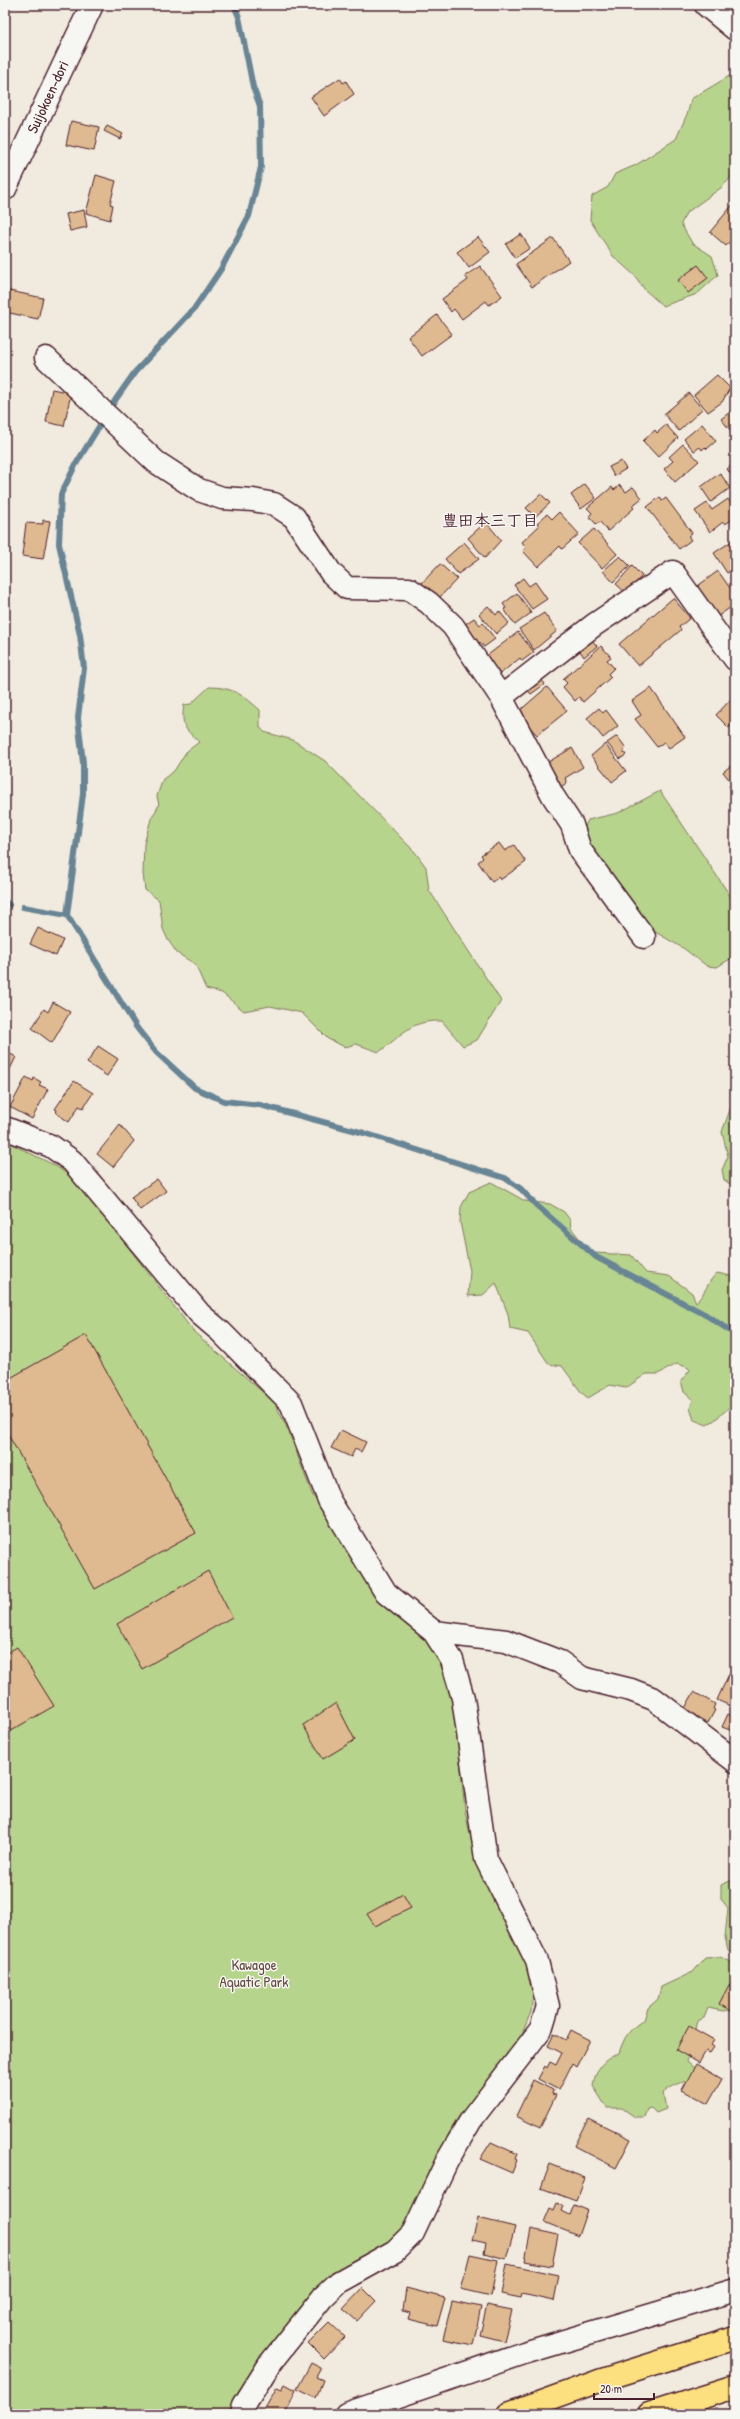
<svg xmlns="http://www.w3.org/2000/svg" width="740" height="2419" viewBox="0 0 740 2419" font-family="'Patrick Hand','Klee One',sans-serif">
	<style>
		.green { fill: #b7d48c; stroke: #807a5c }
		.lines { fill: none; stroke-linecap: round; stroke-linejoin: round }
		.stream { stroke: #688595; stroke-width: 6 }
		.building { fill: #dfba90; stroke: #4a1f2b }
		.minor-casing { stroke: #4a1f2b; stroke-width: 25 }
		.highway-casing { stroke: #4a1f2b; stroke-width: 25 }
		.minor { stroke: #f6f6f2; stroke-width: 22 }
		.highway { stroke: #fce080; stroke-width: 22 }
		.labels { text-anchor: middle; stroke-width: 3; stroke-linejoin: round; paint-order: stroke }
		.street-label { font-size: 15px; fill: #4a1f2b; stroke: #f6f6f2 }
		.park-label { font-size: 15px; fill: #654c43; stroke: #f6f6f2 }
		.neighbourhood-label { font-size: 16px; font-weight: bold; fill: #4a1f2b; stroke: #f6f6f2 }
	</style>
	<rect width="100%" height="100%" fill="#f1eade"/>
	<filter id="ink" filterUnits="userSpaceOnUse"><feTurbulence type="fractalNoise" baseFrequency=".025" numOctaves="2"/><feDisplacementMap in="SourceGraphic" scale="8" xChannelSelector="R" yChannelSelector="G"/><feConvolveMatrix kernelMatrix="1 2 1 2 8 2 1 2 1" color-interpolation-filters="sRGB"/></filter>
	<g filter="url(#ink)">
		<path class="green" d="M735,70V173L722,187L686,213L681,224L692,243L712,256L718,275L697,294L663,306L645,290L634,275L613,256L590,220L592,196L608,187L615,174L636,165L676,139L688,112L691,99L731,75Z
			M209,687C233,687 243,695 260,710V727L264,732L293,740L325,761L415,852L426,867L429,890L501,1001L477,1040L463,1046L442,1021C409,1020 403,1035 379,1052L356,1044L345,1047L328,1039L302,1013L270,1006L244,1011L222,993L206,989L195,964L177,953L168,940L163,929L159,900L145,890L143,874L144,844L151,819L159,805L157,796L163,779L174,771L186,752L199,742C184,728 181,726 184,705L191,704Z
			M660,791L735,903V956L717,967L707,966L683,948L650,929L592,855L584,829L588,820L618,813Z
			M735,1105V1187L724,1180L722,1170L728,1156L722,1132L731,1107Z
			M5,1141L54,1165L76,1180L194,1332L275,1403L288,1430L312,1494L379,1601L397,1614L430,1644L447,1678L455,1708L465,1811L473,1848L482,1873L522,1951L530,1974L533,1994L531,2012L517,2046L457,2119L428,2173L411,2215L395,2238L354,2260L320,2286L232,2414H5Z
			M491,1182L525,1201L550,1204L564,1212L570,1220L571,1228L583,1243L595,1253L631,1255L646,1273L669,1276L692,1293L696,1302C706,1293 707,1282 717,1273L731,1276L735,1274V1403C725,1410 718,1419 707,1425L694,1420L690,1408L693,1400L684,1392L681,1381L690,1370L687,1367L677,1364L658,1374H646L626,1388L610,1385L588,1398L581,1392L562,1366L549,1364L528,1333L510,1329L508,1314L496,1283L483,1295L468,1296L470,1271L460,1222L461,1207L469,1192Z
			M735,1879V1954L728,1950L725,1937L728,1908L721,1899V1885Z
			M720,1957L729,1961L735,1966V2009L723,2011L708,2008L704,2018L697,2021L687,2062L699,2072L694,2080C683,2081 671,2086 663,2093L666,2109L656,2113L651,2108L647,2109L644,2117H635L622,2108H607L593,2086C597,2067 602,2061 619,2053C624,2037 630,2028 644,2020L648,2008L658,1999L661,1987L693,1972L705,1958Z"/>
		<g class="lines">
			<path class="stream" d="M234,5L239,17L253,87L260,106L261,167L249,216L221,269L194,309L135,372L116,399L76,464L61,494L59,544L80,635L84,668L78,718L83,763V794L67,915L137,1028L156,1052L195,1088L224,1101L260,1105L364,1133L505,1178L521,1189L536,1205L596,1257L706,1315L735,1334
				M5,901L9,905
				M23,907L67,915"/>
		</g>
		<path class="building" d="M340,78L343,83L346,81L354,94L324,116L311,97Z
			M71,121L99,127L94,151L66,145Z
			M107,126L123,134L120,139L104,131Z
			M96,175L116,181L110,204L113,205L110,220L86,213Z
			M735,202V242L732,239L726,246L710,232Z
			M84,210L87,227L70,231L66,214Z
			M521,234L530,248L515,258L506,244Z
			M478,237L490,252L469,268L457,252Z
			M553,238L569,261L532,287L516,264Z
			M698,265L708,278L688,293L678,280Z
			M480,266L502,296L489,305L486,301L462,319L454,309L451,312L442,299L468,280L465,276Z
			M5,290L43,298L38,319L5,312Z
			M437,315L452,334L422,356L408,337Z
			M717,375L730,388L722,402L708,412L694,395Z
			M52,389L71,393L64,426L46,422Z
			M689,393L702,409L679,431L664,414Z
			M735,408V436L721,419Z
			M702,424L716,441L707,449L705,447L702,450L700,447L694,451L684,439Z
			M666,425L678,438L658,457L643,441L655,430L657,433Z
			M683,444L699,461L675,482L664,469L673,461L669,457Z
			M621,461L626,469L614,476L609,467Z
			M735,462V480L727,469Z
			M720,473L730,488L711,502L701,487Z
			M585,484L596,498L581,509L571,495Z
			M620,485L626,492L633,487L642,498L632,506L634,508L608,531L600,522L596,524L589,516L592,513L587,508L612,487L614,490Z
			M541,494L550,503L535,517L526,508Z
			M660,497L662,501L666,498L692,533L688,536L691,540L679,549L647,507Z
			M728,499L735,509V518L725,524L723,522L710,532L695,511L707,503L712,510Z
			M559,512L579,534L562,549L560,546L538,567L523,551L526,547L522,542L539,526L537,523L547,514L552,519Z
			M43,520L50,521L43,559L22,556L26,523L43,524Z
			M486,522L501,540L485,558L468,538Z
			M594,529L617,554L602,568L578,543Z
			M735,539V568L727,573L714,553Z
			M464,542L479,559L458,574L445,559Z
			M620,556L630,566L613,582L603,571Z
			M440,564L457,579L439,598L421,584Z
			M632,566L642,576L626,593L616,584Z
			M718,571L735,595V604L717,617L695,588Z
			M523,578L529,586L535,582L547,599L532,609L514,585Z
			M517,593L531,613L515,625L504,609L506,608L503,604Z
			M673,598L690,618L679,627L681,630L638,666L619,644Z
			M488,606L496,615L499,611L509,623L496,634L479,614Z
			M544,613L557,631L534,650L519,629Z
			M474,618L480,625L483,623L495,639L484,647L480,642L476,646L464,625Z
			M518,632L534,652L522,661L520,658L500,674L494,666L491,668L484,658Z
			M590,638L597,646L584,657L578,648Z
			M601,646L611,657L607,660L614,668L608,674L611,677L583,702L579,697L575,701L563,687L567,683L563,679Z
			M540,678L545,684L531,694L526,688Z
			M547,687L567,711L537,735L517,713Z
			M651,688L685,737L669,748L664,742L657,747L635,719L641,715L632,701Z
			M734,696L735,721L729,728L716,715Z
			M599,708L603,713L606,710L618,726L603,738L587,718Z
			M617,736L626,748L623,751L626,755L620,759L607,743Z
			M605,744L626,771L612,782L591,756Z
			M572,748L583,767L565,778L567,783L557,789L543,765Z
			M735,762V793L729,786L732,783L723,772Z
			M499,843L505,851L514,845L526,862L500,880L499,877L492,882L478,862L483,858L481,855Z
			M38,928L63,940L56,956L30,944Z
			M53,1002L70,1012L52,1043L32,1028L44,1009L48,1012Z
			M98,1046L118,1059L107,1076L87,1063Z
			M5,1051L16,1057L5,1079Z
			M26,1077L33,1081L34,1078L41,1082L39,1085L48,1089L32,1119L10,1107Z
			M74,1081L93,1093L83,1108L79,1106L69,1122L56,1113L57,1110L55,1109Z
			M120,1125L134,1141L113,1167L97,1154Z
			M157,1179L166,1191L140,1210L131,1197Z
			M86,1335L196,1533L95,1589L5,1429V1381Z
			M341,1430L366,1442L361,1452L355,1449L351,1457L331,1448Z
			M208,1571L232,1617L142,1669L117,1624Z
			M17,1647L54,1706L5,1734V1654Z
			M735,1661V1708L717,1700Z
			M694,1692L715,1704L713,1709L715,1710L708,1723L684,1710Z
			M336,1703L355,1740L323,1759L303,1725Z
			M728,1714L735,1717V1732L722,1727Z
			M403,1894L411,1908L375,1926L367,1914Z
			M729,1985L735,1989V2013L719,2004Z
			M689,2026L714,2040L711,2045L714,2047L710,2053L706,2051L699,2063L676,2050Z
			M571,2030L590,2040L576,2067L572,2064L559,2090L538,2079L545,2066L547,2068L550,2062L556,2065L562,2053L548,2046L554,2034L566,2040Z
			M696,2064L722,2079L708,2104L682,2090Z
			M533,2080L553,2090L552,2094L556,2095L540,2128L516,2116Z
			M588,2118L631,2139L616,2168L574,2146Z
			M491,2142L517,2154L515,2159L517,2160L512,2173L480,2159Z
			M550,2164L585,2178L576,2201L541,2188Z
			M557,2203L564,2206L562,2211L570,2215L574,2205L587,2210L578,2236L544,2222L550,2208L554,2210Z
			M478,2218L515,2227L506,2259L484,2253L486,2243L472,2240Z
			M531,2229L558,2235L552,2266L525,2261Z
			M470,2254L498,2260L491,2296L461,2289Z
			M507,2264L559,2275L554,2301L522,2294L521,2298L501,2294Z
			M363,2288L376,2301L357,2321L343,2309Z
			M406,2288L445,2298L437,2326L408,2319L410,2313L403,2311Z
			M452,2301L481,2307L473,2345L443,2339Z
			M487,2305L512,2310L504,2341L480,2335Z
			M329,2322L345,2337L324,2359L308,2343Z
			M311,2363L321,2368L316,2377L323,2380L316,2398L297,2389Z
			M285,2384L296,2390L285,2414H262L277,2387L282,2389Z"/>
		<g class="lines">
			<g class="minor-casing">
				<path id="minor" d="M706,5L735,29
					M5,189L92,5
					M46,358L156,462L199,490L222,498L253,500L274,504L294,517L331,573L347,588L409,589L429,603L453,626L501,697L553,796L572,825L580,850L644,937
					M501,697L594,625L673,572L735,659
					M5,1128L51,1146L72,1161L200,1314L221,1332L291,1403L329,1500L386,1593L434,1632L452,1660L463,1698L486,1859L537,1961L548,2006L541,2029L471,2120L447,2161L413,2233L395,2251L339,2282L323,2297L271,2362L244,2405L242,2414
					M434,1632L506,1641L560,1662L582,1678L631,1690L654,1699L735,1761
					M346,2414L524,2353L735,2290"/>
			</g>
			<g class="highway-casing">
				<path id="highway" d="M508,2414L599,2381L735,2338
					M649,2414L735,2387"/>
			</g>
			<use href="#minor" class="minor"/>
			<use href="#highway" class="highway"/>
		</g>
	</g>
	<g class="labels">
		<g class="street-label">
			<text transform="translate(48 97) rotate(-65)" y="5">Suijokoen-dori</text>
		</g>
		<g class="park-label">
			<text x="254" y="1970">Kawagoe<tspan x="254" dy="17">Aquatic Park</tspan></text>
		</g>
		<g class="neighbourhood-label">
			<text x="490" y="526">豊田本三丁目</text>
		</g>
	</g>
	<rect width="740" height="2419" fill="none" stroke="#f6f6f2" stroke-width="20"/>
	<rect x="10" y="10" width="720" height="2399" fill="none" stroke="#4a1f2b" stroke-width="1.5" filter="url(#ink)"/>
	<path d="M594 2393v6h60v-6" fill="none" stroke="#4a1f2b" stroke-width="2"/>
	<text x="600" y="2393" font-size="12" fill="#4a1f2b" stroke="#f6f6f2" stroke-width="3" paint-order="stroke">20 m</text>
</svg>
